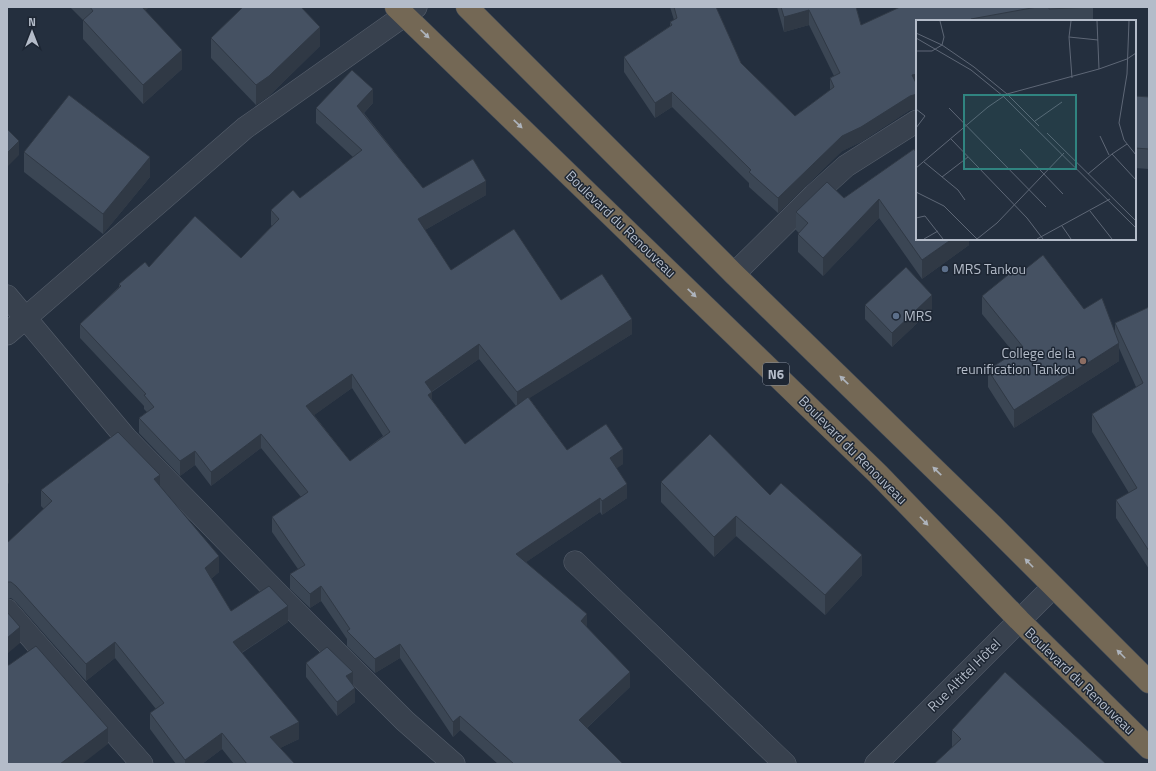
<svg xmlns="http://www.w3.org/2000/svg" width="1156" height="771" viewBox="0 0 1156 771" font-family="'Titillium Web',sans-serif">
	<style>
		.lines { fill: none; stroke-linecap: round; stroke-linejoin: round }
		.street-casing { stroke: #565f6c; stroke-width: 23 }
		.highway-casing { stroke: #434c59; stroke-width: 23 }
		.street { stroke: #38414e; stroke-width: 22 }
		.highway { stroke: #746855; stroke-width: 22 }
		.wall { fill: #3b4654; fill-rule: evenodd }
		.shaded-wall { fill: #303945 }
		.building { fill: #455162; stroke: #303945; fill-rule: evenodd }
		.oneway { fill: #aeb4bd }
		.service-dot { fill: #5c6f8a; stroke: #1d2633; stroke-width: 1.5 }
		.education-dot { fill: #8d6e63; stroke: #1d2633; stroke-width: 1.5 }
		.labels { text-anchor: middle; stroke-width: 3; stroke-linejoin: round; paint-order: stroke }
		.shield { fill: #1d2633; stroke: #878f9c; stroke-width: 1 }
		.shield-label { font-size: 13px; font-weight: bold; fill: #b4bcc9 }
		.street-label { font-size: 14px; fill: #b4bcc9; stroke: #1d2633 }
		.poi-label { font-size: 14px; fill: #b4bcc9; stroke: #1d2633; text-anchor: start }
		.inset-road { fill: none; stroke: #5e6776; stroke-width: 1 }
		.view { fill: #308480; fill-opacity: 0.15; stroke: #308480; stroke-width: 2 }
		.inset-edge { fill: none; stroke: #b4bcc9; stroke-width: 2 }
	</style>
	<rect width="100%" height="100%" fill="#242f3e"/>
	<g class="lines">
		<g class="street-casing">
			<path id="street" d="M734,274L814,195L846,166L917,121
				M7,296L126,438L283,599L405,721L454,764
				M7,334L245,128L416,7
				M575,562L785,764
				M7,610L142,764
				M876,764L1053,587"/>
		</g>
		<g class="highway-casing">
			<path id="highway" d="M396,7L878,474L1019,620L1149,748
				M467,7L734,274L992,525L1149,682"/>
		</g>
		<use href="#street" class="street"/>
		<use href="#highway" class="highway"/>
	</g>
	<path class="wall" d="M70,7H149L145,10L182,69L143,104L83,39V20Z
		M670,7H716L741,63L795,116L830,90V78L834,76L809,25L784,32L777,7H856L861,25L900,7H1093V21H1049V20L1042,21H917V109L910,110L861,142L842,151L778,213L749,187V183L672,107L655,118L624,72V57L670,26V22L674,20Z
		M211,38L320,46L269,96L256,105L211,58Z
		M1135,96L1149,97V169L1135,168Z
		M373,103L364,113L423,188L486,195L425,230L451,270L561,300L632,334L529,398L567,450L623,464L616,468L627,498L602,515L600,512L526,562L587,628L630,687L587,728L623,764H498L460,730L453,737L400,658L375,673L347,646V639L321,601L310,608L290,589V574L298,569L272,532V517L301,497L261,448L211,486L195,465L180,476L139,433V418L147,412L144,409V406L80,338V324L119,287V284L149,267L241,258L272,226L271,225V210L300,198L353,157L316,123V108ZM479,359L516,406L465,444L432,400V392ZM352,388L383,436L350,461L314,415Z
		M914,149L969,239V245L922,279L879,218L823,276L798,252V234L799,233L796,230V212L844,198Z
		M24,152L150,177L103,234L24,172Z
		M1023,271L1084,309L1115,334V323L1149,307V569L1116,518V500L1129,493L1092,432V414L1136,387L1119,348V361L1014,428L988,387V370L1014,353L982,314V296Z
		M865,305L932,309L892,347L865,319Z
		M661,482L770,495L862,575L825,615L736,536L714,557L661,502Z
		M160,486L219,572L211,579L231,611L288,622L242,653L299,739L280,748L295,764H234L222,749L202,764H176L150,729V713L156,709L115,658L86,681L16,602L11,598H7V543L44,509L41,506V490Z
		M306,663L353,685L355,702L337,716L306,677Z
		M952,730L1105,764L952,747Z"/>
	<path class="shaded-wall" d="M136,7H149L136,20Z
		M809,10V25L784,32V17Z
		M320,27V46L269,96L256,105V85Z
		M182,50V69L143,104V85Z
		M917,74V89L912,75Z
		M373,89V103L357,120V106Z
		M672,92V107L655,118V103Z
		M916,94V109L910,110L861,142L842,151L778,213V198L842,136L910,96Z
		M19,141V155L7,167V153Z
		M150,157V177L103,234V214Z
		M486,181V195L418,234V219Z
		M879,199V218L823,276V258Z
		M952,239H969V245L922,279V260Z
		M932,295V309L892,347V333Z
		M632,319V334L517,406V392Z
		M1119,343V361L1014,428V410Z
		M479,344V359L425,396V382Z
		M352,374V388L306,421V406Z
		M432,392V406L428,395Z
		M261,434V448L211,486V472Z
		M623,449V464L610,473V458Z
		M195,451V465L180,476V461Z
		M9,469V483L7,485V471Z
		M160,475V491L154,479Z
		M627,484V498L602,515V501Z
		M600,498V512L516,569V554Z
		M736,516V536L714,557V537Z
		M862,555V575L825,615V595Z
		M219,556V572L205,584V568Z
		M321,586V601L310,608V594Z
		M288,606V622L233,658V642Z
		M587,614V628L581,621Z
		M20,627V643L7,654V638Z
		M115,642V658L86,681V664Z
		M400,644V658L375,673V659Z
		M353,672V686L346,676Z
		M630,672V687L579,735V720Z
		M355,688V702L337,716V702Z
		M460,716V730L453,737V722Z
		M299,722V739L270,753V737Z
		M108,728V744L82,764H60Z
		M222,733V749L202,764H185V760Z"/>
	<path class="building" d="M90,7H142L182,50L143,85L83,20L93,11Z
		M243,7H301L320,27L269,76L256,85L211,38Z
		M674,7H716L741,63L795,116L834,87L830,78L840,73L809,10L784,17L781,7H856L861,25L900,7H1037L971,19V21H917V74L912,75L917,85V94L910,96L861,127L842,136L778,198L749,172L751,170L672,92L655,103L624,57L672,25L670,22L677,18Z
		M1049,7H1093L1049,9Z
		M352,70L373,89L357,106L423,188L473,159L486,181L418,219L451,270L514,229L561,300L602,274L632,319L517,392L479,344L425,382L432,392L428,395L465,444L528,397L567,450L606,424L623,449L610,458L627,484L602,501L600,498L516,554L587,614L581,621L630,672L579,720L623,764H514L460,716L453,722L400,644L375,659L347,631L350,629L321,586L310,594L290,574L305,565L272,517L308,492L261,434L211,472L195,451L180,461L139,418L154,407L144,395L146,394L80,324L121,286L119,284L145,262L149,267L195,216L241,258L279,219L271,210L293,190L300,198L362,150L316,108ZM352,374L390,432L350,461L306,406Z
		M69,95L150,157L103,214L24,152Z
		M1135,96L1149,97V149L1135,148Z
		M7,129L19,141L7,153Z
		M914,149L917,154V239H952L922,260L879,199L823,258L798,234L808,223L796,212L827,182L844,198Z
		M1043,255L1084,309L1102,298L1119,343L1014,410L988,370L1023,347L982,296L1019,266L1023,271Z
		M906,267L932,295L892,333L865,305Z
		M1149,307V551L1116,500L1137,488L1092,414L1143,383L1115,323Z
		M118,432L160,475L154,479L219,556L205,568L231,611L269,586L288,606L233,642L299,722L270,737L295,764H247L222,733L185,760L150,713L164,703L115,642L86,664L16,586L11,582H7V543L52,501L41,490Z
		M710,434L770,495L781,483L862,555L825,595L736,516L714,537L661,482Z
		M7,612L20,627L7,638Z
		M36,646L108,728L60,764H7V665H9Z
		M327,647L353,672L346,676L355,688L337,702L306,663Z
		M1005,672L1105,763L1104,764H934L961,739L952,730Z"/>
	<defs><path id="oneway-solid" d="M-6-.8H1V-3.2L6.5 0L1 3.2V.8H-6Z"/></defs>
	<g class="oneway">
		<use href="#oneway-solid" transform="translate(425 34) rotate(44)"/>
		<use href="#oneway-solid" transform="translate(518 124) rotate(44)"/>
		<use href="#oneway-solid" transform="translate(692 293) rotate(44)"/>
		<use href="#oneway-solid" transform="translate(844 380) rotate(-136)"/>
		<use href="#oneway-solid" transform="translate(937 471) rotate(-136)"/>
		<use href="#oneway-solid" transform="translate(924 521) rotate(46)"/>
		<use href="#oneway-solid" transform="translate(1029 563) rotate(-134)"/>
		<use href="#oneway-solid" transform="translate(1121 654) rotate(-135)"/>
	</g>
	<g class="service-dot">
		<circle cx="945" cy="269" r="4"/>
		<circle cx="896" cy="316" r="4"/>
	</g>
	<circle class="education-dot" cx="1083" cy="361" r="4"/>
	<g class="labels">
		<rect class="shield" x="763" y="363" width="26" height="22" rx="3"/>
		<g class="shield-label">
			<text x="776" y="379">N6</text>
		</g>
		<g class="street-label">
			<text transform="translate(621 224) rotate(44)" y="5">Boulevard du Renouveau</text>
			<text transform="translate(853 450) rotate(45)" y="5">Boulevard du Renouveau</text>
			<text transform="translate(964 675) rotate(-45)" y="5">Rue Altitel Hôtel</text>
			<text transform="translate(1080 681) rotate(44)" y="5">Boulevard du Renouveau</text>
		</g>
		<g class="poi-label">
			<text x="953" y="274">MRS Tankou</text>
			<text x="904" y="321">MRS</text>
			<text x="1075" y="358" text-anchor="end">College de la<tspan x="1075" dy="16">reunification Tankou</tspan></text>
		</g>
	</g>
	<g transform="translate(916 20)">
		<rect width="220" height="220" fill="#242f3e"/>
		<path class="inset-road" d="M155,1L153,17L156,58M181,1L183,49M213,1L211,54L203,103L208,120L220,135M0,13L26,25L58,47L91,74L123,106M153,17L182,20M0,18L55,50L87,76L220,208M0,31H16L26,25L28,17L24,1M33,88L130,187M0,89L9,96L0,108M119,101L146,82M131,113L220,201M184,116L193,135M35,119L111,198L127,219M104,129L147,174M196,134L211,124M8,142L42,170L49,180M0,148L72,87L91,74L183,49L211,39L220,33M172,154L196,134L220,160M26,157L52,137M0,172L28,186L61,219M174,191L196,219M0,198L9,196L27,219M146,206L155,219M8,219L22,211M61,219L81,203L148,133M121,219L194,179"/>
		<path class="view" d="M48,75H160V149H48Z"/>
		<rect width="220" height="220" class="inset-edge"/>
	</g>
	<rect width="1156" height="771" fill="none" stroke="#b4bcc9" stroke-width="16"/>
	<g transform="translate(32 32)" stroke="#1d2633" stroke-width="3" paint-order="stroke">
	<path d="M0-3L7 15L0 10L-7 15Z" fill="#b4bcc9"/>
	<text y="-6" font-size="11" font-weight="bold" text-anchor="middle" fill="#b4bcc9">N</text>
	</g>
</svg>
